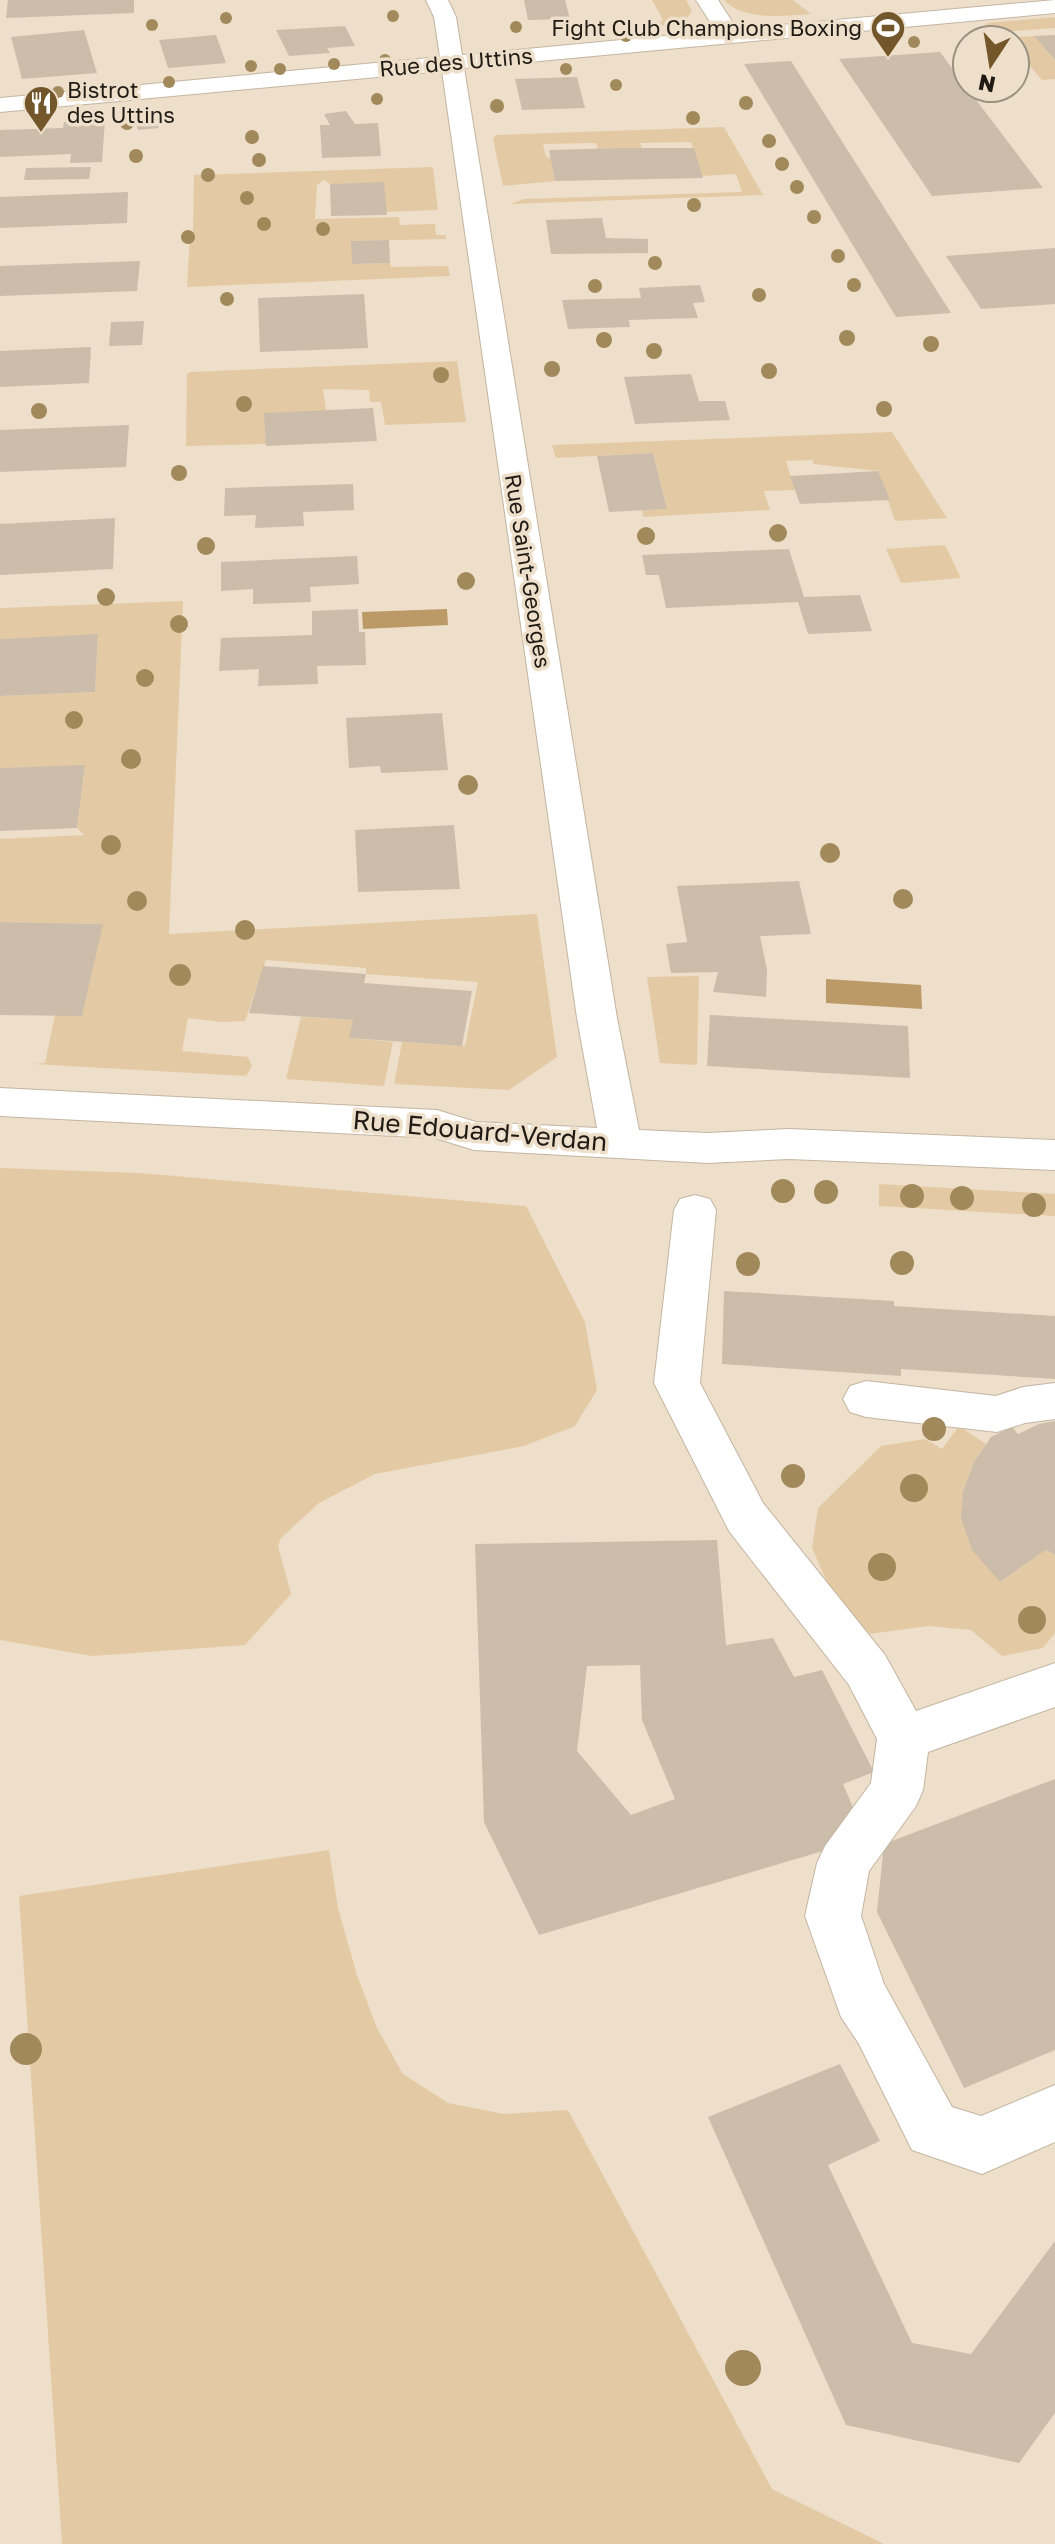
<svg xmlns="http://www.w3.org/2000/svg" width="1055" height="2544" viewBox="0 0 1055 2544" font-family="'Golos Text',sans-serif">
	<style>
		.green { fill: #e4caa4 }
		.water { fill: #bb9a68 }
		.building { fill: #cbbdaa; fill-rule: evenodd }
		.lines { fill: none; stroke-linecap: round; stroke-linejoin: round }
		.minor-casing { stroke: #c3b5a2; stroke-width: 2 }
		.minor { fill: #fff; fill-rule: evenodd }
		.tree { fill: #a2895b }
		.labels { text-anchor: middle; stroke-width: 7; stroke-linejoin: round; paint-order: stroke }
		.far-poi-label { font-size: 22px; fill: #201b14; stroke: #eddfca; text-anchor: end }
		.far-street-label { font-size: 22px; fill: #201b14; stroke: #eddfca }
		.street-label { font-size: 26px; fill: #201b14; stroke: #eddfca }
	</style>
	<rect width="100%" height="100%" fill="#eddfca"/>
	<path class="green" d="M652,0H686L692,11L682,25L653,26L663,20Z
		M724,0H793L811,14C785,16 743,21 724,0Z
		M1055,17V28L988,33L983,27L987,23Z
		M1034,36L1055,60V79L1042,80L1015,48V40L1007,38Z
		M724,127L763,195L510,204L524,199L742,192L736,174L702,176L691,142L640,143L642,148L598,149L596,143L543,144L546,157L551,158L555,181L503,186L493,139L496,135Z
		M433,167L438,210L386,212L383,183L330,184L324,180L317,185L315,219L399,217L400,225L435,224L436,235H446V239L352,241V264L390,263L391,267L448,266L450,276L187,287L190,233L193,232L194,175Z
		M457,361L466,422L385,425L381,402H370L369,390L323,389L326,410L266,444L186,446L187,374L190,372Z
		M892,432L947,518L895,521L878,471L813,464V460L786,461L795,490L764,491L770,510L643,517L642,510L667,509L653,453L556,458L552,445Z
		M945,545L961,578L901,583L886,549Z
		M183,601L169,934L537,914L557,1057L509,1090L394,1084L402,1042L465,1046L478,982L366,974V968L266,960L245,1021L222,1022L188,1018L182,1051L248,1057L252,1066L246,1076L33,1064L45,1063L55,1015H82L102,924L0,922V839L84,835L77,828L85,766L0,768V696L95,692L98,635L0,639V608Z
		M699,976L697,1065L660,1063L647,977Z
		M301,1017L353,1020L350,1038L393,1042L384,1086L286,1079Z
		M0,1168L140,1173L526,1206L585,1322L597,1390L575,1426L524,1446L375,1474L319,1503L281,1538L278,1546L291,1594L245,1645L92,1656L0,1640Z
		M879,1184L1055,1194V1216L879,1206Z
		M959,1426L986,1444L974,1462L963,1491L1000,1582L1046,1550L1055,1555V1633L1043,1648L1002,1656L971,1630L928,1626L870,1634L834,1598L812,1548L818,1508L881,1446L925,1439L942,1449Z
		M329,1850L338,1908L357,1975L377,2028L403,2074L448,2103L504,2114L568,2110L772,2489L884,2544H62L19,1896Z"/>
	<path class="water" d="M447,609L448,625L363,629L362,612Z
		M826,979L921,985L922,1009L826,1003Z"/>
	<path class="building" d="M8,0H134V13L6,18Z
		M524,0H565L570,19L528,20Z
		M345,26L355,46L327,48L330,53L289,56L276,30Z
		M84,30L97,73L22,79L11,37Z
		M216,35L226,63L168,68L159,40Z
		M1055,35V60L1034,36Z
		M940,52L967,88L1043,188L932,196L839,59Z
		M791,61L951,313L896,317L744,64Z
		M577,77L585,108L522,110L515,79Z
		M152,108L159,128L138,130L132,110Z
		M346,111L355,124L378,123L381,156L322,158L320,125H330L324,114Z
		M105,120L102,162L70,163L71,154L0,157V130L63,128L64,122Z
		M622,148H694L703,178L555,181L549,150Z
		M91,167L89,179L24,180L26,168Z
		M384,182L387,215L331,216L330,184Z
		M128,192L127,223L0,228V197Z
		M602,218L606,238L648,239V253L551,254L546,220Z
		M389,240L390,263L352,264L351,241Z
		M1055,248V304L981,309L946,256Z
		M140,261L137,291L0,296V266Z
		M700,285L705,302L693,303L698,318L629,320L630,327L568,329L562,300L641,298L639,288Z
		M364,294L368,348L260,352L258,298Z
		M144,321L142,345L109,346L111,322Z
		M91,347L89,383L0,387V351Z
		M691,374L699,401H725L730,420L635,424L624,377Z
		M373,408L377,441L266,446L264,413Z
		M129,425L126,467L0,472V430Z
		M653,453L667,509L609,512L597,456Z
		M878,471L890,500L800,504L790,476Z
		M353,484L354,510L303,512L304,526L255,528L256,515L224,516L225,488Z
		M115,518L113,569L0,575V524Z
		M789,549L804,597L860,595L872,631L808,634L798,602L666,608L659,575H646L642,555Z
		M357,556L359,584L310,587L311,602L253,604V589L221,591V562Z
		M358,609L359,632H365L366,665L317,666L318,684L258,686L259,669L219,671L221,638L312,635V611Z
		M98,634L95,692L0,696V639Z
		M442,713L448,770L381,773L380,766L349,768L346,718Z
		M85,765L77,828L0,831V768Z
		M454,825L460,889L358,892L355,830Z
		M799,881L811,934L760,936L767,970L766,997L713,992L718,972L671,973L666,944L687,942L677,886Z
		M0,922L103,924L82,1016L0,1015Z
		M263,966L366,974L364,983L472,991L462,1046L349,1038L353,1020L249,1013Z
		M710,1015L908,1026L910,1078L707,1066Z
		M724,1291L894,1301V1306L1055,1316V1379L901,1369V1376L722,1364Z
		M1055,1421V1555L1046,1550L1000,1582L972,1550L961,1518L963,1491L974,1462L991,1437L1012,1427L1018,1434L1039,1424Z
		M717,1540L726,1645L773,1638L794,1677L822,1670L874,1772L843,1784L858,1819L833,1848L539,1935L484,1822L475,1544ZM640,1665L642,1720L675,1799L631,1815L577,1751L587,1666Z
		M1055,1779V2050L964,2088L877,1912L884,1844Z
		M840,2064L880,2141L828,2165L912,2343L971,2354L1055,2241V2413L1019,2463L846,2425L708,2117Z"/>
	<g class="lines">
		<g class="minor-casing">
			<path id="minor" d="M426,0H448L456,17L462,55L716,31L696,0H718L737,29L1055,0V13L464,68L617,1018L639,1130L708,1133L789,1129L1055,1140V1170L789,1159L708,1163L474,1150L435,1138L0,1116V1088L437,1110L476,1122L597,1128L577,1018L442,71L0,112V98L440,57L434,17Z
				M695,1195L710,1199L716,1210L700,1383L763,1503L885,1655L916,1711L1055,1663V1707L928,1752L923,1790L916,1806L869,1871L861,1916L884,1984L952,2107L981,2116L1055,2085V2142L982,2174L912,2150L859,2044L841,2017L805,1916L817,1863L825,1846L871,1783L877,1739L849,1685L729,1531L654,1383L674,1210L680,1199Z
				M866,1381L996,1396L1023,1387L1055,1383V1419L1025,1423L997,1432L866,1417L850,1412L843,1399L850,1386Z"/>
		</g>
		<use href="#minor" class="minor"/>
	</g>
	<g class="tree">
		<circle cx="393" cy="16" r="6"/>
		<circle cx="226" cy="18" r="6"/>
		<circle cx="152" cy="25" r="6"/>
		<circle cx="516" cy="27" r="6"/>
		<circle cx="576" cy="27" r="6"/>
		<circle cx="626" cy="36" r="6"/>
		<circle cx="914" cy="42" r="6"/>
		<circle cx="385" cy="60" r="6"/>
		<circle cx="334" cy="64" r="6"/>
		<circle cx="251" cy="66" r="6"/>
		<circle cx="280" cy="69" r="6"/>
		<circle cx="566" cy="69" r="6"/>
		<circle cx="169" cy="82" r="6"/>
		<circle cx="616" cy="85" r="6"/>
		<circle cx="58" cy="92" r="6"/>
		<circle cx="377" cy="99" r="6"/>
		<circle cx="746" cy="103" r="7"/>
		<circle cx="497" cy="106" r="7"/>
		<circle cx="693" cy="118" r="7"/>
		<circle cx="127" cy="123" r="7"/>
		<circle cx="252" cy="137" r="7"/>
		<circle cx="769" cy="141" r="7"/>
		<circle cx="136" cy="156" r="7"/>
		<circle cx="259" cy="160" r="7"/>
		<circle cx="782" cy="164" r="7"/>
		<circle cx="208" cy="175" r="7"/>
		<circle cx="797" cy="187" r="7"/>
		<circle cx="247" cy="198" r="7"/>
		<circle cx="694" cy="205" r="7"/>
		<circle cx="814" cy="217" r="7"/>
		<circle cx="264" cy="224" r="7"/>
		<circle cx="323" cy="229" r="7"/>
		<circle cx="188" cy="237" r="7"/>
		<circle cx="838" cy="256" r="7"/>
		<circle cx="655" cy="263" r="7"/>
		<circle cx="854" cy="285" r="7"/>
		<circle cx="595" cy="286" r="7"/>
		<circle cx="759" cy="295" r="7"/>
		<circle cx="227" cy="299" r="7"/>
		<circle cx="847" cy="338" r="8"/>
		<circle cx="604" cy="340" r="8"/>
		<circle cx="931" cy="344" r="8"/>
		<circle cx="654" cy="351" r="8"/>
		<circle cx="552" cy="369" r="8"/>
		<circle cx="769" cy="371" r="8"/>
		<circle cx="441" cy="375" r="8"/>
		<circle cx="244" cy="404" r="8"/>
		<circle cx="884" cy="409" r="8"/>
		<circle cx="39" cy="411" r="8"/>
		<circle cx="179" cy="473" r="8"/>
		<circle cx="778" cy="533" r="9"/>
		<circle cx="646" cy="536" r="9"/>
		<circle cx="206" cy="546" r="9"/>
		<circle cx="466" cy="581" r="9"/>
		<circle cx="106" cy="597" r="9"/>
		<circle cx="179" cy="624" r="9"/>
		<circle cx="145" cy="678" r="9"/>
		<circle cx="74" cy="720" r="9"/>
		<circle cx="131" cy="759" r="10"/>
		<circle cx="468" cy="785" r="10"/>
		<circle cx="111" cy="845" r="10"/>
		<circle cx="830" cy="853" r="10"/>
		<circle cx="903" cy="899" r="10"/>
		<circle cx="137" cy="901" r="10"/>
		<circle cx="245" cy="930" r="10"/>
		<circle cx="180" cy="975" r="11"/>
		<circle cx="783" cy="1191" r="12"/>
		<circle cx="826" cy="1192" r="12"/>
		<circle cx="912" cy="1196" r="12"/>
		<circle cx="962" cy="1198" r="12"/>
		<circle cx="1034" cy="1205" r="12"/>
		<circle cx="902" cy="1263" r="12"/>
		<circle cx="748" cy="1264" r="12"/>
		<circle cx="934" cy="1429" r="12"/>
		<circle cx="793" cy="1476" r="12"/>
		<circle cx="914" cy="1488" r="14"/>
		<circle cx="882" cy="1567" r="14"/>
		<circle cx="1032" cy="1620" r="14"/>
		<circle cx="26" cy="2049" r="16"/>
		<circle cx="743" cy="2368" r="18"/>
	</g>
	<defs>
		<g id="stadium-pin" transform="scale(1.8)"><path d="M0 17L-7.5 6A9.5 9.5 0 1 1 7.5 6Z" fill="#73572a" stroke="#eddfca"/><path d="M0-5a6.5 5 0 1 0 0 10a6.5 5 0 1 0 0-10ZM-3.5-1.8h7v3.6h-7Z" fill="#fff"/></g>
		<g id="restaurant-pin" transform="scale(1.8)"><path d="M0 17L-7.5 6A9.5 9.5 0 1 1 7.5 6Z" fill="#73572a" stroke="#eddfca"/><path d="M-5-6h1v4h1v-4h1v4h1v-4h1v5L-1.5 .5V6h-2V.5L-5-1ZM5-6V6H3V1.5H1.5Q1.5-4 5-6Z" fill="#fff"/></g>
	</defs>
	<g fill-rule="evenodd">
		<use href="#stadium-pin" x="888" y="28"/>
		<use href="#restaurant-pin" x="41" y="103"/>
	</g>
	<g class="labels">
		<g class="far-poi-label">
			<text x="862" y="36">Fight Club Champions Boxing</text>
			<text x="67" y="98" text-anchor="start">Bistrot<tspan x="67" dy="25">des Uttins</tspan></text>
		</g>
		<g class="far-street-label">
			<text transform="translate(456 62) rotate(-5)" y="8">Rue des Uttins</text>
			<text transform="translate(528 571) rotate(81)" y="8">Rue Saint-Georges</text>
		</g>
		<g class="street-label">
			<text transform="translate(480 1131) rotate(5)" y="9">Rue Edouard-Verdan</text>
		</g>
	</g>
	<g transform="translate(991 64) rotate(192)"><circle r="38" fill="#eddfca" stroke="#9b9181" stroke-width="2"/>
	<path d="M0-6L14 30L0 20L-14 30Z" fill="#73572a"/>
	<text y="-12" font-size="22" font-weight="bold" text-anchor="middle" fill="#201b14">N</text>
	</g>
</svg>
